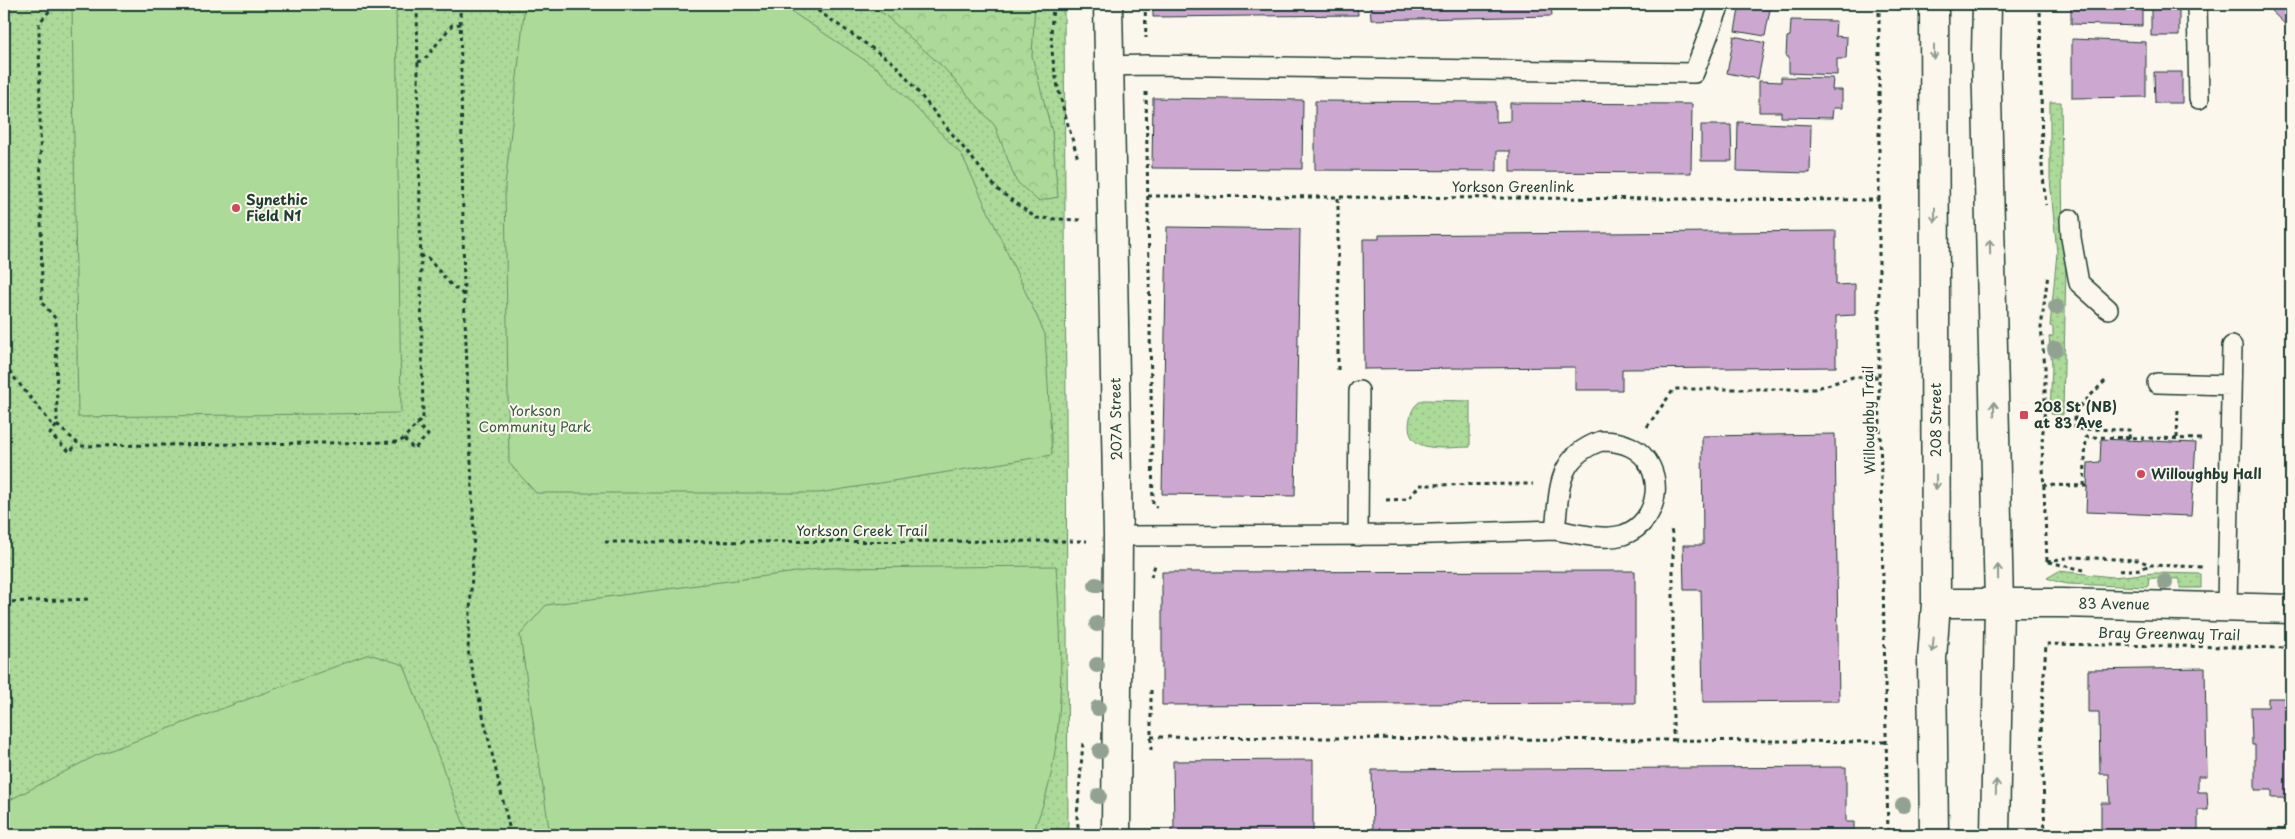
<svg xmlns="http://www.w3.org/2000/svg" width="2295" height="839" viewBox="0 0 2295 839" font-family="'Playpen Sans',sans-serif">
	<style>
		.grass { fill: url(#grass-dots); stroke: #668c66 }
		.forest { fill: url(#forest-crowns); stroke: #668c66 }
		.pitch { fill: #acda99; stroke: #668c66 }
		.building { fill: #cca7d0; stroke: #1f3d34 }
		.lines { fill: none; stroke-linecap: round; stroke-linejoin: round }
		.lane-casing { stroke: #1f3d34; stroke-width: 22 }
		.street-casing { stroke: #1f3d34; stroke-width: 31 }
		.secondary-casing { stroke: #1f3d34; stroke-width: 31 }
		.path { stroke: #1f3d34; stroke-width: 3; stroke-dasharray: 4 4; stroke-linecap: butt }
		.lane { stroke: #fbf7ec; stroke-width: 19 }
		.street { stroke: #fbf7ec; stroke-width: 28 }
		.secondary { stroke: #fbf7ec; stroke-width: 28 }
		.tree { fill: #91a292 }
		.oneway { stroke: #8d9a90 }
		.poi-dot { fill: #d1495b; stroke: #fbf7ec; stroke-width: 2 }
		.labels { text-anchor: middle; stroke-width: 4; stroke-linejoin: round; paint-order: stroke }
		.street-label { font-size: 14px; fill: #1f3d34; stroke: #fbf7ec }
		.poi-label { font-size: 14px; font-weight: bold; fill: #1f3d34; stroke: #fbf7ec; text-anchor: start }
		.park-label { font-size: 14px; fill: #3b5c48; stroke: #fbf7ec }
	</style>
	<defs>
		<pattern id="grass-dots" width="8" height="8" patternUnits="userSpaceOnUse" patternTransform="scale(1.25)"><rect width="8" height="8" fill="#acda99"/><path d="M2 2h.1M6 6h.1" fill="none" stroke="#94bc84" stroke-width="1.8" stroke-linecap="round"/></pattern>
		<pattern id="forest-crowns" width="20" height="18" patternUnits="userSpaceOnUse" patternTransform="scale(1.25)"><rect width="20" height="18" fill="#acda99"/><path d="M2 6a3 3 0 1 1 6 0M12 15a3 3 0 1 1 6 0" fill="none" stroke="#94bc84"/></pattern>
	</defs>
	<rect width="100%" height="100%" fill="#fbf7ec"/>
	<filter id="ink" filterUnits="userSpaceOnUse"><feTurbulence type="fractalNoise" baseFrequency=".02" numOctaves="2"/><feDisplacementMap in="SourceGraphic" scale="10" xChannelSelector="R" yChannelSelector="G"/><feConvolveMatrix kernelMatrix="1 2 1 2 8 2 1 2 1" color-interpolation-filters="sRGB"/></filter>
	<g filter="url(#ink)">
		<path class="grass" d="M4,4H1064L1068,835H4Z
			M2050,102H2061L2063,237L2066,264L2063,415L2050,414L2052,365L2049,337L2053,336V327L2050,326L2057,253L2050,179Z
			M1423,400L1470,401V447C1447,447 1402,456 1410,418C1412,409 1415,404 1423,400Z
			M2059,571L2112,577L2154,573L2201,574V588H2180V579L2149,578L2148,587L2068,584L2058,582L2047,578Z"/>
		<path class="forest" d="M865,4H1035L1032,56L1052,132L1058,197L1038,201L1016,181L995,126L944,68L884,14Z"/>
		<path class="pitch" d="M72,4H396L401,413L78,417Z
			M525,4H780L878,69L962,155L1045,334L1052,455L819,493H536L509,463L505,186Z
			M1056,566C1062,638 1065,712 1049,784C1045,801 1038,818 1033,835H550L520,635L546,605L827,568Z
			M369,654L404,665L468,835H4V803L95,756Z"/>
		<path class="building" d="M1153,4H1357L1358,15L1153,17Z
			M1370,4H1551L1552,16L1371,20Z
			M1656,4H1685V8Z
			M1740,4H1771L1765,36L1735,31Z
			M2071,4H2142V26L2071,24Z
			M2151,4H2179V36H2151Z
			M2269,4H2291V24L2290,23L2287,26L2266,6Z
			M1791,20L1836,21L1835,36L1847,37L1846,59H1837V75L1789,73V57H1786L1787,37L1790,36Z
			M1734,36L1765,43L1758,79L1727,73Z
			M2072,39L2146,42V97L2072,98Z
			M2154,72H2182V103H2155Z
			M1781,77L1833,78L1832,90H1842V108H1833L1832,118L1781,117V112H1759V81L1781,82Z
			M1153,98L1303,100L1302,169L1152,168Z
			M1315,101L1496,102V122L1510,121V103L1692,104L1691,173L1510,172V151H1497V171L1315,170Z
			M1738,122L1811,125L1810,173L1737,171Z
			M1701,125H1731L1732,161H1701Z
			M1167,227L1300,229L1295,496L1162,494Z
			M1836,231V285L1855,284V315L1836,316V367L1622,369V390H1575V367L1364,369L1363,239H1379V235Z
			M1835,434L1839,701L1703,702L1701,590H1684L1683,545H1703L1702,436Z
			M2101,439L2196,443L2191,516L2086,512L2088,463L2100,462Z
			M1635,571V703L1162,705V572Z
			M2205,668L2207,776H2198V792H2207L2208,810H2198V835H2101V803H2110L2109,774H2100L2099,712H2088V670Z
			M2268,698H2291V798H2272V790H2255V745H2252L2251,707H2268Z
			M1313,760V835H1171V828H1174L1173,761Z
			M1846,767V822H1854V835H1373L1372,770Z"/>
		<g class="lines">
			<g class="lane-casing">
				<path id="lane" d="M2197,4L2199,99
					M1110,66L1146,65L1694,73L1720,4
					M2070,219L2071,238L2079,283L2108,309
					M2157,383L2231,385
					M1601,441C1612,441 1621,442 1631,447C1667,465 1662,522 1623,535C1602,541 1576,533 1555,530C1560,489 1556,457 1601,441Z
					M1118,536L1401,535L1555,530
					M1358,536L1359,391
					M2227,606L2232,346"/>
			</g>
			<g class="street-casing">
				<path id="street" d="M1108,4L1118,536L1116,835"/>
			</g>
			<g class="secondary-casing">
				<path id="secondary" d="M1987,4L1986,54L1999,603L1995,835
					M1936,603H2061L2291,609
					M1934,835L1932,659L1936,603L1934,4"/>
			</g>
			<path class="path" d="M52,4V8L39,23L42,303L56,319L57,425L50,434L70,452L77,444
				M460,4L464,295L474,534L468,651L511,835
				M803,4L814,8L895,64L998,190L1036,218L1080,220
				M1054,4C1044,57 1064,109 1078,159
				M1145,4L1146,38
				M1879,4V377L1888,835
				M2040,4L2042,166L2046,205
				M418,62L424,60L452,25L462,24
				M1146,92L1153,506L1157,507
				M1148,196L1879,200
				M1338,198V373
				M420,255L427,257L451,285L464,295
				M4,365L55,428
				M2105,381L2075,411V429L2130,430L2129,438
				M57,425L81,446L400,442L423,418L417,4
				M1647,427L1674,389H1814L1853,377H1879
				M2177,438L2178,409
				M404,439L414,449L428,435L417,424
				M2043,485L2087,486
				M2084,486L2086,437L2204,439
				M1386,500L1408,499L1420,485L1533,484
				M605,542L1087,541
				M2047,561L2042,443L2045,406V367L2041,328L2048,274
				M2047,561L2073,557L2138,560L2151,565L2202,567
				M2049,562L2084,570
				M2120,571L2140,569L2150,565
				M1151,577L1156,562
				M4,602L91,599
				M1151,737L1673,740V540L1671,529
				M1673,740L1886,742
				M1151,750V688
				M1079,835L1077,817L1083,742
				M2045,835L2041,722L2046,644L2291,648"/>
			<use href="#lane" class="lane"/>
			<use href="#street" class="street"/>
			<use href="#secondary" class="secondary"/>
		</g>
		<g class="tree">
			<circle cx="2056" cy="307" r="8"/>
			<circle cx="2055" cy="349" r="8"/>
			<circle cx="2165" cy="582" r="8"/>
			<circle cx="1096" cy="585" r="8"/>
			<circle cx="1097" cy="624" r="8"/>
			<circle cx="1097" cy="665" r="8"/>
			<circle cx="1098" cy="708" r="8"/>
			<circle cx="1100" cy="751" r="8"/>
			<circle cx="1099" cy="796" r="8"/>
			<circle cx="1903" cy="805" r="8"/>
		</g>
		<defs><path id="oneway-shaft" d="M-6 0H5M1.5-3L5.5 0L1.5 3" fill="none" stroke-width="1.6" stroke-linecap="round" stroke-linejoin="round" transform="scale(1.25)"/></defs>
		<g class="oneway">
			<use href="#oneway-shaft" transform="translate(1934 52) rotate(90)"/>
			<use href="#oneway-shaft" transform="translate(1935 215) rotate(90)"/>
			<use href="#oneway-shaft" transform="translate(1990 247) rotate(-91)"/>
			<use href="#oneway-shaft" transform="translate(1994 409) rotate(-91)"/>
			<use href="#oneway-shaft" transform="translate(1936 482) rotate(90)"/>
			<use href="#oneway-shaft" transform="translate(1998 572) rotate(-91)"/>
			<use href="#oneway-shaft" transform="translate(1933 645) rotate(95)"/>
			<use href="#oneway-shaft" transform="translate(1996 787) rotate(-89)"/>
		</g>
	</g>
	<g class="poi-dot">
		<circle cx="236" cy="208" r="5"/>
		<rect x="2019" y="410" width="10" height="10" rx="2.5"/>
		<circle cx="2141" cy="474" r="5"/>
	</g>
	<g class="labels">
		<g class="street-label">
			<text x="1513" y="192">Yorkson Greenlink</text>
			<text transform="translate(1116 419) rotate(-91)" y="5">207A Street</text>
			<text transform="translate(1869 420) rotate(-91)" y="5">Willoughby Trail</text>
			<text transform="translate(1936 420) rotate(-90)" y="5">208 Street</text>
			<text x="862" y="536">Yorkson Creek Trail</text>
			<text transform="translate(2114 604) rotate(1)" y="5">83 Avenue</text>
			<text transform="translate(2169 634) rotate(1)" y="5">Bray Greenway Trail</text>
		</g>
		<g class="poi-label">
			<text x="246" y="205">Synethic<tspan x="246" dy="16">Field N1</tspan></text>
			<text x="2034" y="412">208 St (NB)<tspan x="2034" dy="16">at 83 Ave</tspan></text>
			<text x="2151" y="479">Willoughby Hall</text>
		</g>
		<g class="park-label">
			<text x="535" y="416">Yorkson<tspan x="535" dy="16">Community Park</tspan></text>
		</g>
	</g>
	<rect width="2295" height="839" fill="none" stroke="#fbf7ec" stroke-width="20"/>
	<rect x="10" y="10" width="2275" height="819" fill="none" stroke="#1f3d34" stroke-width="2" filter="url(#ink)"/>
</svg>
